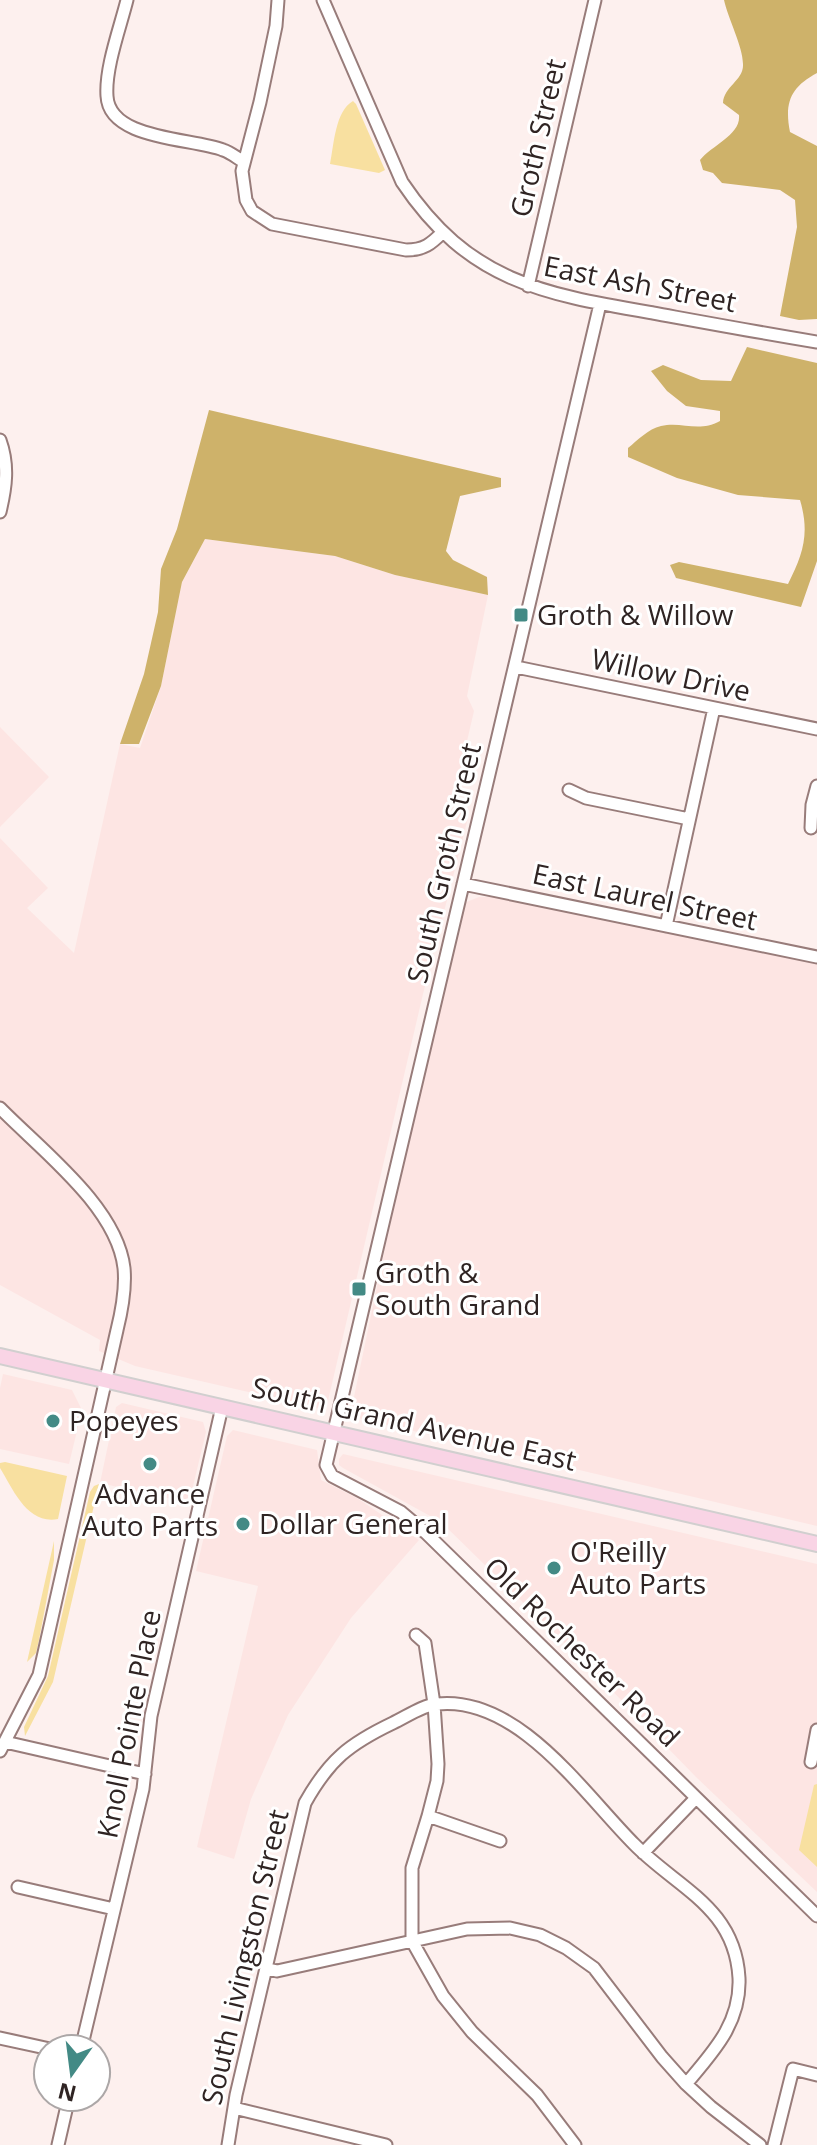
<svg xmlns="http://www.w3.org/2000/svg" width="817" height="2145" viewBox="0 0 817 2145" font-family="'Open Sans',sans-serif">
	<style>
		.built { fill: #fde5e3 }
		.green { fill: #f8e0a0 }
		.forest { fill: #ceb26a }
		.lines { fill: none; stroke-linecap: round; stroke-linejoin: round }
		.minor-casing { stroke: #987c7a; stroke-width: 15 }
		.major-casing { stroke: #d1cfcf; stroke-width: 18 }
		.minor { stroke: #fff; stroke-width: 11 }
		.major { stroke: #f9d4e5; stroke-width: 14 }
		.poi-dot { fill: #438a85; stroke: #fff; stroke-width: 3 }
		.labels { text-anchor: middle; stroke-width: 6; stroke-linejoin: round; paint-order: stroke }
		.street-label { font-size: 28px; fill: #2f2423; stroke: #fff }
		.poi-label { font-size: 28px; fill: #2f2423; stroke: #fff; text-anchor: start }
	</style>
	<rect width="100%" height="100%" fill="#fdf0ee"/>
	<path class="built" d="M205,539L335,556L395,575L488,595L467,696L474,711L451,810L469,814L423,994L327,1405L323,1409L135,1366L99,1351L100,1340L0,1285V838L48,888L27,908L74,953L120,744L140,748L161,686L182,582Z
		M0,727L49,777L0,827Z
		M479,897H495L817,962V1526L350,1416L385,1248L464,903Z
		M3,1374L72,1390L82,1410L69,1464L0,1449V1388Z
		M122,1403L203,1422L206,1432L189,1503L100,1483L116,1407Z
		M233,1430L317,1450L321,1480L357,1498L419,1540L351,1618L288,1715L251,1799L234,1859L197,1847L258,1586L196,1571L227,1436Z
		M343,1454L817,1564V1892L696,1777L590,1668L441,1522L343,1468L339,1465V1459Z"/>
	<path class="green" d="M353,101L356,104L385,170L379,173L330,164C334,145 335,111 353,101Z
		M5,1462L67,1476L58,1519C27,1525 13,1489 0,1468V1463Z
		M99,1484L53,1682L25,1736L24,1727L48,1676L90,1492L94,1486Z
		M54,1541V1560L39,1640L36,1653L27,1662Z
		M817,1784V1867L799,1850L814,1785Z"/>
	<path class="forest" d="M724,0H817V73C791,87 784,102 790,132L817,146V319L799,320L780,316L797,227L795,200L780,190L722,183L713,173L703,170L700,160C712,145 741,135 739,115L723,103C724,86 744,80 743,64C743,47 728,18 724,0Z
		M747,347L817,363V561L801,607L676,578L670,565L679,562L788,584C803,554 810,534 800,500L738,495L677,478L628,457V448C638,440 648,429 661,426C682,421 698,433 720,421V411L686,406L667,391L651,371L663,365L701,380L731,381Z
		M209,410L501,478V487L460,496L446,551L453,560L487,577L488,595L395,575L335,556L205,539L182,582L161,686L139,744H120L144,674L158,612L161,569L177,529Z"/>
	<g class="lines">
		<g class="minor-casing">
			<path id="minor" d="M127,0C120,28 105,68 107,96C109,140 192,138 223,150C230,152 237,158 244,162
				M278,0L276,26L260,102L242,171L246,200L252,211L272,224L406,250C424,250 431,244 443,232
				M323,0L402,182C469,282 543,294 653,313C708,323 762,333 817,342
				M528,286L595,0
				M600,304L326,1465L332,1476L401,1512L426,1533L817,1916
				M0,440C9,465 6,487 0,512
				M516,667L817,729
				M569,790L586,798L689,819
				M811,828L812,805L817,786
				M463,884L817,957
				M666,926L714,708
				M0,1108C41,1150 117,1207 124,1268C126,1289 122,1310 117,1330L39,1675L0,1751
				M416,1635L425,1643L434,1704L438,1764L437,1781L428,1816L412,1868V1941L443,1996L472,2032L537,2095L575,2145
				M5,1742L145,1774
				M811,1762L817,1730
				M428,1816L500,1841
				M643,1853L696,1798
				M18,1887L114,1909
				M267,1969L277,1971L467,1929L510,1928L540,1935L566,1948L594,1968L662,2057L686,2084L711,2107L760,2145
				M0,2038L50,2049
				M81,2049L143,1789L151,1716L222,1407
				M234,2108L386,2145
				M58,2145L69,2097
				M228,2145L236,2095L305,1803C329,1760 349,1744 393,1723C406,1717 423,1705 437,1704C518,1695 584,1794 634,1844C677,1888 735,1907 739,1978C741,2023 713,2052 686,2084
				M774,2145L793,2069L817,2075"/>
		</g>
		<g class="major-casing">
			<path id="major" d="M0,1356L817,1544"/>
		</g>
		<use href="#minor" class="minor"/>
		<use href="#major" class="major"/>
	</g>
	<g class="poi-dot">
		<rect x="513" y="607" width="16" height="16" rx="4"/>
		<rect x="351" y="1281" width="16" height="16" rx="4"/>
		<circle cx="53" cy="1421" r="8"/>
		<circle cx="150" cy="1464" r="8"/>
		<circle cx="243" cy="1524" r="8"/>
		<circle cx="554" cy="1568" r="8"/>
	</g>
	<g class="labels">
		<g class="street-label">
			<text transform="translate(538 138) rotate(-77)" y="10">Groth Street</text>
			<text transform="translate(640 284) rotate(11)" y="10">East Ash Street</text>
			<text transform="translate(671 675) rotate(12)" y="10">Willow Drive</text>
			<text transform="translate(444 863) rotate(-77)" y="10">South Groth Street</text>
			<text transform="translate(645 897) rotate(12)" y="10">East Laurel Street</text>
			<text transform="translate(414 1424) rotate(13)" y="10">South Grand Avenue East</text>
			<text transform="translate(582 1652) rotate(44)" y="10">Old Rochester Road</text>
			<text transform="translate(129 1724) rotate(-79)" y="10">Knoll Pointe Place</text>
			<text transform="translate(245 1957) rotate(-77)" y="10">South Livingston Street</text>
		</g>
		<g class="poi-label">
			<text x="537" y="625">Groth &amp; Willow</text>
			<text x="375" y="1283">Groth &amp;<tspan x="375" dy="32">South Grand</tspan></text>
			<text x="69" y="1431">Popeyes</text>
			<text x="150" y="1504" text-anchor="middle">Advance<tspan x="150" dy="32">Auto Parts</tspan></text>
			<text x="259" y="1534">Dollar General</text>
			<text x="570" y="1562">O'Reilly<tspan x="570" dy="32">Auto Parts</tspan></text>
		</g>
	</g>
	<g transform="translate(72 2073) rotate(194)"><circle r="38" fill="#ffffff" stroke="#aca7a7" stroke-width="2"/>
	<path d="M0-6L14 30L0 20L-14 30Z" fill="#438a85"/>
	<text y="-12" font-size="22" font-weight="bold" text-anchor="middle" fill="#2f2423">N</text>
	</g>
</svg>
